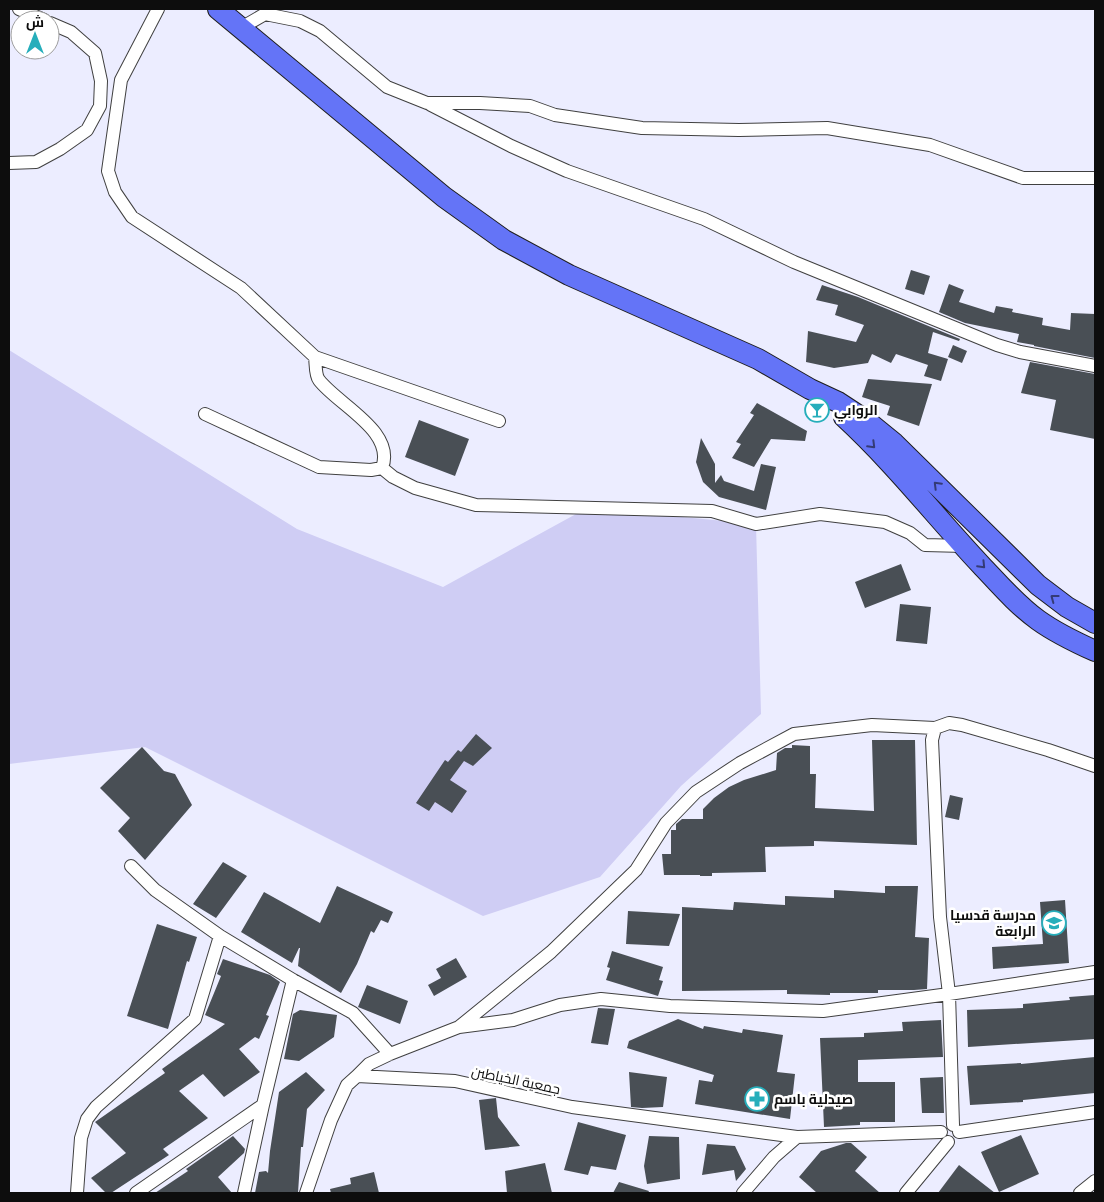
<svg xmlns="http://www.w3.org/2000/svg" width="1104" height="1202" viewBox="0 0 1104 1202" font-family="'IBM Plex Serif',Cairo,serif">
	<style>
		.farmland { fill: #cfcdf4 }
		.building { fill: #494f55 }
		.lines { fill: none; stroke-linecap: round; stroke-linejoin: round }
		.street-casing { stroke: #404040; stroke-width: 14 }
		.primary-casing { stroke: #1e1e1e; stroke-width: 22 }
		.street { stroke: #fff; stroke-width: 12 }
		.primary { stroke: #6474f7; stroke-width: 20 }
		.oneway { stroke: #343b76 }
		.labels { text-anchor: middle; stroke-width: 5; stroke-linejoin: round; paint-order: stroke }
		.poi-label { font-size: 14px; font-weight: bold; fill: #0d0d0d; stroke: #fff; text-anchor: start }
		.street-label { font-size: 14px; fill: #0d0d0d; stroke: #fff }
	</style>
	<rect width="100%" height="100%" fill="#ecedff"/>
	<path class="farmland" d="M9,350L297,529L443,587L587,508L756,524L761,714L681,786L600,877L483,916L145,747L9,764Z"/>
	<path class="building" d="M911,270L930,276L924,295L905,289Z
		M949,284L964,290L959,302L994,313L996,306L1013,309L1012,312L1043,318L1042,325L1070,330L1071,313L1095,314V358L1034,346V345L1017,342L1019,334L965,323L939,312Z
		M822,285L858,297L960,339L959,341L933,332L928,353L948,359L941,381L924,376L928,365L896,354L891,363L872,354L868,363L834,368L806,362L808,331L856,342L864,325L835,315L838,305L816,300Z
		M953,345L967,351L962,363L948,357Z
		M1030,362L1095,374V439L1050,430L1056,400L1021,393Z
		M868,379L932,384L919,426L887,415L890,406L862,397Z
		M757,403L807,431L805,441L771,439L754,467L732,458L741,444L736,442L754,415L750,413Z
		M419,420L469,439L455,476L405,457Z
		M701,438L715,464V483L721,475L724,481L754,491L761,464L776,467L766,510L719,497L703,482L696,462Z
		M901,564L911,590L865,608L855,582Z
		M900,604L931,607L927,644L896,641Z
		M476,734L492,748L473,766L464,761L450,780L467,791L452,813L435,802L429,811L416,803L445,760L448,762L458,750L461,752Z
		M872,740H915L917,845L814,841V846L765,847L766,872L712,873V876H700V875H664L662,854H671V830H676V824L682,819H703V809L714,798L729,787L744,780L776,770L777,753L785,748H792V745L810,746V774H816L815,808L874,811Z
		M142,747L164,771L175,774L192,805L145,860L118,831L130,818L100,788Z
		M950,795L963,798L959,820L945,817Z
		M223,862L247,876L216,918L193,904Z
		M337,886L393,912L388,923L381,920L374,933L371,931L357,964L341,993L298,966L300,948H299L292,963L241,932L264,892L320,923Z
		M885,886H918L915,937L929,938L927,989L914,990H878V993H830V995L787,994V990L682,991V907L733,910L734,902L785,905V896L834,898V890L885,893Z
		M1065,900L1069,963L993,969L992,947L1043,944L1040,902Z
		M628,911L680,914L669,946L626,944Z
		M157,924L197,937L189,962L187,961L168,1029L127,1016Z
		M612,951L663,967L659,980L663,981L658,996L606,980L610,968L607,967Z
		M456,958L467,977L434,996L428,985L441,978L436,969Z
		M223,959L270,975L280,982L266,1015L269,1016L259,1039L255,1037L239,1049L260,1072L224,1097L203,1074L179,1091L208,1118L163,1149L169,1155L111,1193H106L91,1178L126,1153L95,1122L165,1073L162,1069L225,1024L205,1015L221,976L217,974Z
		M367,985L408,1001L400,1024L358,1007Z
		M1095,995V1039L968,1047L967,1010L1023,1008V1004L1070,1000L1069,997Z
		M598,1008L615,1009L608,1045L591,1043Z
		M300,1010L337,1015L334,1037L299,1061L284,1059L293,1014Z
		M678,1019L703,1029L704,1026L742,1033L743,1029L783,1035L777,1072L795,1074L790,1119L695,1104L699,1080L712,1082L714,1075L627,1048L629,1041Z
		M941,1020L943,1057L858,1060V1082H895V1122H860V1125L824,1127L820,1038L864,1037V1033L903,1031L902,1022Z
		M1095,1057V1093L1023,1100V1102L970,1105L967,1066L1021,1063V1064Z
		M306,1072L325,1090L307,1109L303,1147H301L298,1193H255L259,1172L266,1171L268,1173L270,1151L279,1092Z
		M629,1072L667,1077L663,1107L642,1108L631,1107Z
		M943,1077L944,1113H922L920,1078Z
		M496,1098L498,1117L520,1146L485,1150L479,1100Z
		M578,1122L626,1135L616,1170L591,1166L588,1175L564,1170Z
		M1021,1135L1039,1174L999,1192L981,1152Z
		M233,1136L245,1149L244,1153L218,1177L232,1193H155L188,1171L186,1169Z
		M649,1136L679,1137L680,1179L647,1184L644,1166Z
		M846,1143H851L867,1157L855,1171L880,1193H817L799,1177L821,1151Z
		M707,1144L735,1146L746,1169L736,1181L734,1170L702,1175Z
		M545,1163L552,1193H507L505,1171Z
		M959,1165L995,1193H938Z
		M374,1172L379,1193H331L330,1189L351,1184L350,1178Z
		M619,1182L649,1191L648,1193H613Z"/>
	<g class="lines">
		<g class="street-casing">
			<path id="street" d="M19,9L44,20
				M158,9L121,80L108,171L115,192L132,217L241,288L315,357L499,421
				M241,28L265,14L300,21L320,31L387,87L427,103H480L530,106L555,115L642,128L739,130L827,128L930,145L1023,178H1095
				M431,105L511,146L567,171L704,219L794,262L997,345L1020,352L1095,366
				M9,163L36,162L60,149L87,130L100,106L101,81L95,53L71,32L50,23
				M315,357C316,364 315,375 319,380C338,405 396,431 382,468L393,477L415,488L476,505L712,511L756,524L820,514L885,522L910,533L925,545L964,546
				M205,414L319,467L371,470L382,468
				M131,866L155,890L220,936L293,980
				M459,1027L513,1020L560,1005L601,999L670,1006L823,1011L949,994L1095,972
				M357,1076L369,1064L390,1054L459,1027L551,952L636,870L666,823L696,792L740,763L794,734L872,725L935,728
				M263,1105L293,980L353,1013L390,1054
				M953,1125L949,994L940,917L932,740L935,728L949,723L962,725L1048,750L1095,766
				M959,1132L1095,1112
				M77,1193L81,1138L87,1119L96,1107L195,1019L220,936
				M136,1193L263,1105L244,1193
				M306,1193L331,1120L347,1085L357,1076L455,1081L572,1107L797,1137
				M743,1193L774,1157L797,1137L941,1132
				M906,1193L948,1142
				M1080,1193L1095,1181"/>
		</g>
		<g class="primary-casing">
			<path id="primary" d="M218,9L444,197L504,240L569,275L758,359L810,389L838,402L867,421L894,443L1038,585L1067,607L1095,623
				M844,417C894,463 935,516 981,565C999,584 1017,605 1038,620C1056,633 1075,642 1095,651"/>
		</g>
		<use href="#street" class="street"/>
		<use href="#primary" class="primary"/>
	</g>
	<defs><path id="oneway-chevron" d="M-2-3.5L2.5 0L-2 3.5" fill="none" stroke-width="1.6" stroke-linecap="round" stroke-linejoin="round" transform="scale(1.25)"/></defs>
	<g class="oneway">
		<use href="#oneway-chevron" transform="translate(872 445) rotate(45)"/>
		<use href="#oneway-chevron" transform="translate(937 485) rotate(-135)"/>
		<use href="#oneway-chevron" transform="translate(982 565) rotate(46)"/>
		<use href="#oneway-chevron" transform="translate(1054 598) rotate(-143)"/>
	</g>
	<defs>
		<g id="bar-ring" transform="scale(1.25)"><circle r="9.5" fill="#fff" stroke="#26aebb" stroke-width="1.5"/><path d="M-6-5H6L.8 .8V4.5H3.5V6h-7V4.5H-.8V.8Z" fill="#26aebb"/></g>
		<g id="school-ring" transform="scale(1.25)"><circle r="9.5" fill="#fff" stroke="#26aebb" stroke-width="1.5"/><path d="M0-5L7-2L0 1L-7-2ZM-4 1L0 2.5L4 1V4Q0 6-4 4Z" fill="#26aebb"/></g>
		<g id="pharmacy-ring" transform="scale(1.25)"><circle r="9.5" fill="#fff" stroke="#26aebb" stroke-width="1.5"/><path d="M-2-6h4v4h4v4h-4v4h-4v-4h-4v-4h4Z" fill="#26aebb"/></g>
	</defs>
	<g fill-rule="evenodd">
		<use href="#bar-ring" x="817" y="410"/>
		<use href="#school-ring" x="1054" y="923"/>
		<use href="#pharmacy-ring" x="757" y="1099"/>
	</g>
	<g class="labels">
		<g class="poi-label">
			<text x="834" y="415">الروابي</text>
			<text x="1036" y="920" text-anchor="end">مدرسة قدسيا<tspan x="1036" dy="16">الرابعة</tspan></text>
			<text x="774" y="1104">صيدلية باسم</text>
		</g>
		<g class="street-label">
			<text transform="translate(516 1080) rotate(12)" y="5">جمعية الخياطين</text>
		</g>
	</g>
	<rect width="1104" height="1202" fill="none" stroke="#0d0d0d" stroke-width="20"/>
	<g transform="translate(35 35)"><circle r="24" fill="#ffffff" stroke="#9e9e9e"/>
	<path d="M0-4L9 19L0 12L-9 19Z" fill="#26aebb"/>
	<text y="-8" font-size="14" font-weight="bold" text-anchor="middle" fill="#0d0d0d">ش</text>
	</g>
</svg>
